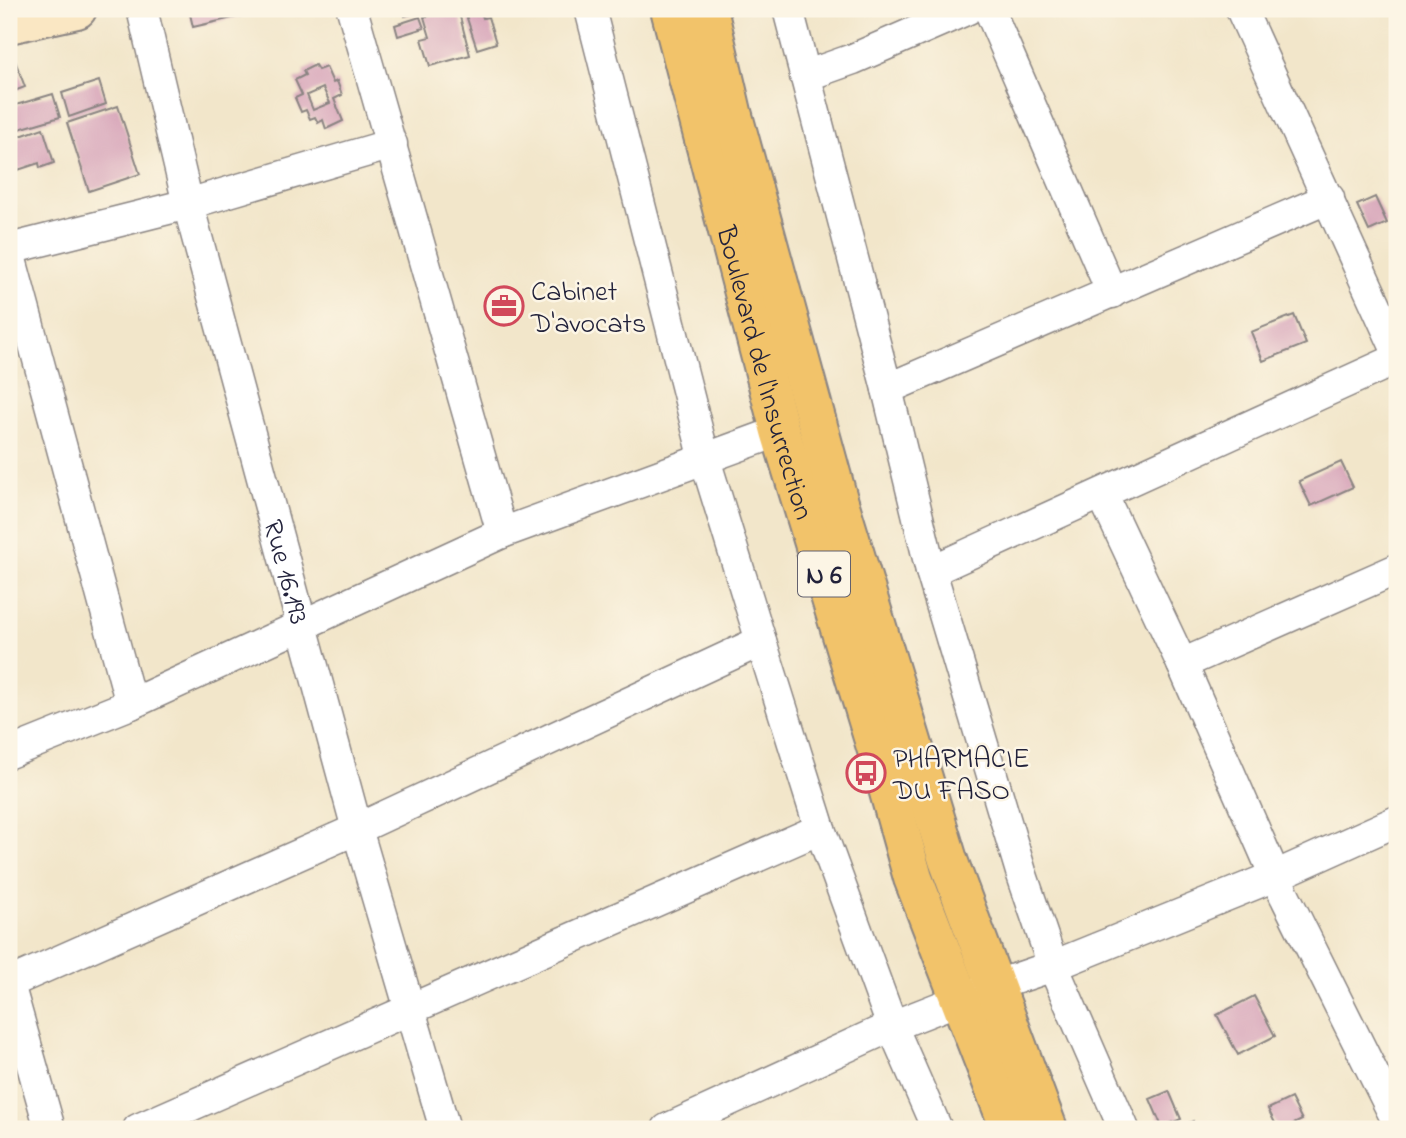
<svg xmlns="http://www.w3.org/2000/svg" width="1406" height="1138" viewBox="0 0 1406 1138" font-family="'Indie Flower',sans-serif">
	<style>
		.building { fill: #d6a2b8; fill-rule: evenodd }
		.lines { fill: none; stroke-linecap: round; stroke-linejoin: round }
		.minor-casing { stroke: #8a8482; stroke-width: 33 }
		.secondary-casing { stroke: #8a8482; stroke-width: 42 }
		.primary-casing { stroke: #8a8482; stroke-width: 42 }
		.minor { stroke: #fff; stroke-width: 30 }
		.secondary { stroke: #fae7c3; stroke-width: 38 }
		.primary { stroke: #f2c36a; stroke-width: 38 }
		.labels { text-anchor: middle; stroke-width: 5; stroke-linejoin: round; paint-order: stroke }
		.shield { fill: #fcf5e5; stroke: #63616e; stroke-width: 2 }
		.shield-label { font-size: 26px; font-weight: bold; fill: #22223b }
		.poi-label { font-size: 28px; fill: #22223b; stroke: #fcf5e5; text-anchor: start }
		.street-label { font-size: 28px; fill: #22223b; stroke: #fcf5e5 }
	</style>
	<rect width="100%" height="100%" fill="#fcf5e5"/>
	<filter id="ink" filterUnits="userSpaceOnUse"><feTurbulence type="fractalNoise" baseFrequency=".0143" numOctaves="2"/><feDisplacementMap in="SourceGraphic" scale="14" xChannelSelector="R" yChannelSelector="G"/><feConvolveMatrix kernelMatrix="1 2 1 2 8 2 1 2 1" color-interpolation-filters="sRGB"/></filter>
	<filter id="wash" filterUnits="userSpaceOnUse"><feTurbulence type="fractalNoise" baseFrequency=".00686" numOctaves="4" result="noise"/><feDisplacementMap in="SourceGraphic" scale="28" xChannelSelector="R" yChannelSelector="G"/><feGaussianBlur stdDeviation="1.57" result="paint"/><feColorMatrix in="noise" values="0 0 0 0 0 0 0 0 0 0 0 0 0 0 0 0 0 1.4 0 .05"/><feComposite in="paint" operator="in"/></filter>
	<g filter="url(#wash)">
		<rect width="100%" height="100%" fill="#f2e6ca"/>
		<g id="blocks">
			<path class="building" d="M216,9H267V10L193,27L190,14Z
				M403,9H427L405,16Z
				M453,9H458L470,55L430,66L422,39L430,37L424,17Z
				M464,9H480L483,18L488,17L496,43L477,49Z
				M420,17L424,28L398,36L395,25Z
				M14,58L25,87L9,93V60Z
				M315,65L318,70L326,67L333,83L337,81L342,95L334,99L343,121L326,129L323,120L318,123L315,117L310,119L306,110L301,112L295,98L302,95L295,80L305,75L303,71ZM323,88L330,103L313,110L307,95Z
				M99,81L106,104L69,117L62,93Z
				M53,94L60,117L9,132V107Z
				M118,106L140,174L89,191L67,123Z
				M43,128L54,163L40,168L39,163L18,170L9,140Z
				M1375,197L1387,223L1369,231L1357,205Z
				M1294,315L1306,344L1263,361L1251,332Z
				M1341,462L1353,487L1311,506L1299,481Z
				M1254,996L1275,1036L1238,1055L1217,1015Z
				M1169,1091L1181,1119L1162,1127L1150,1099Z
				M1291,1098L1302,1120L1283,1129H1278L1268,1109Z
				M1193,1121L1197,1129H1175Z"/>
		</g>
	</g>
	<g filter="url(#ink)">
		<use href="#blocks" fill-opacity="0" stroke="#8a8482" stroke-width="2"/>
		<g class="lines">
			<g class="minor-casing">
				<g id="minor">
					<path id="s1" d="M142,9L188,204L357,829L445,1129"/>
					<path d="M352,9L502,533"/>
					<path d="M590,9L704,456L761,641L820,829L892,1026L937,1129"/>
					<path d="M788,9L887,389L931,571L1021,872L1053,966L1124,1129"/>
					<path d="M989,9L1112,293"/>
					<path d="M1241,9L1397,351"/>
					<path d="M805,76L853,59L968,9"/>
					<path d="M9,249L188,204L392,144"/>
					<path d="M9,252L131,704"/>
					<path d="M887,389L1329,198"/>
					<path d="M1102,494L1182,664L1275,876L1397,1121"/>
					<path d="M931,571L1397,359"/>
					<path d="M1182,664L1397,569"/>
					<path d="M9,753L131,704L502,533L780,431"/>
					<path d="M9,983L357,829L761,641"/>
					<path d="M9,984L50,1129"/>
					<path d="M138,1129L820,829"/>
					<path d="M667,1129L892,1026L994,986L1053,966L1275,876L1397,821"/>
				</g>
			</g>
			<g class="secondary-casing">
				<path id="secondary" d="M9,24L77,9"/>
			</g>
			<g class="primary-casing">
				<g id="primary">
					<path id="s2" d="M670,9L780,431L882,767L913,878L1010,1129"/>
					<path d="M708,9L732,112L838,499L948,860L1048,1129"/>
				</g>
			</g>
			<use href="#minor" class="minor"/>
			<use href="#secondary" class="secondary"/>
			<use href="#primary" class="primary"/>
		</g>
	</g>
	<defs>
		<g id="office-ring" transform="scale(2.0125)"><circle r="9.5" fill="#fcf5e5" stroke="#d1495b" stroke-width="1.5"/><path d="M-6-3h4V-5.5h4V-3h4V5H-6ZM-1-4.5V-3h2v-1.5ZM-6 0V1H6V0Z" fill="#d1495b"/></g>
		<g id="bus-ring" transform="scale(2.0125)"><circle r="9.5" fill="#fcf5e5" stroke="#d1495b" stroke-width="1.5"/><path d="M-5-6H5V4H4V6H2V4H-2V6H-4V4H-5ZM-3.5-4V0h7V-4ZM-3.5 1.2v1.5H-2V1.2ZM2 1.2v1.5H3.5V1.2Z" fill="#d1495b"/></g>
	</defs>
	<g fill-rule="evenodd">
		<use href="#office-ring" x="504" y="306"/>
		<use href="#bus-ring" x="866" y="773"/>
	</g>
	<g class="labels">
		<rect class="shield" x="798" y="551.5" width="52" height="45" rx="5"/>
		<g class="shield-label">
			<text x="824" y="583">N 6</text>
		</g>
		<g class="poi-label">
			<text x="531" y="300">Cabinet<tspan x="531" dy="32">D'avocats</tspan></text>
			<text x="893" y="767">PHARMACIE<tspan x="893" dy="32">DU FASO</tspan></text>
		</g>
		<g class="street-label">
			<text dy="10" stroke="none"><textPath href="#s2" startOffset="376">Boulevard de l'Insurrection</textPath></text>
			<text dy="10" stroke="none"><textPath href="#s1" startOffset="581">Rue 16.193</textPath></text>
		</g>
	</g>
	<rect width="1406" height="1138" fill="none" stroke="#fcf5e5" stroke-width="35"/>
</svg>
